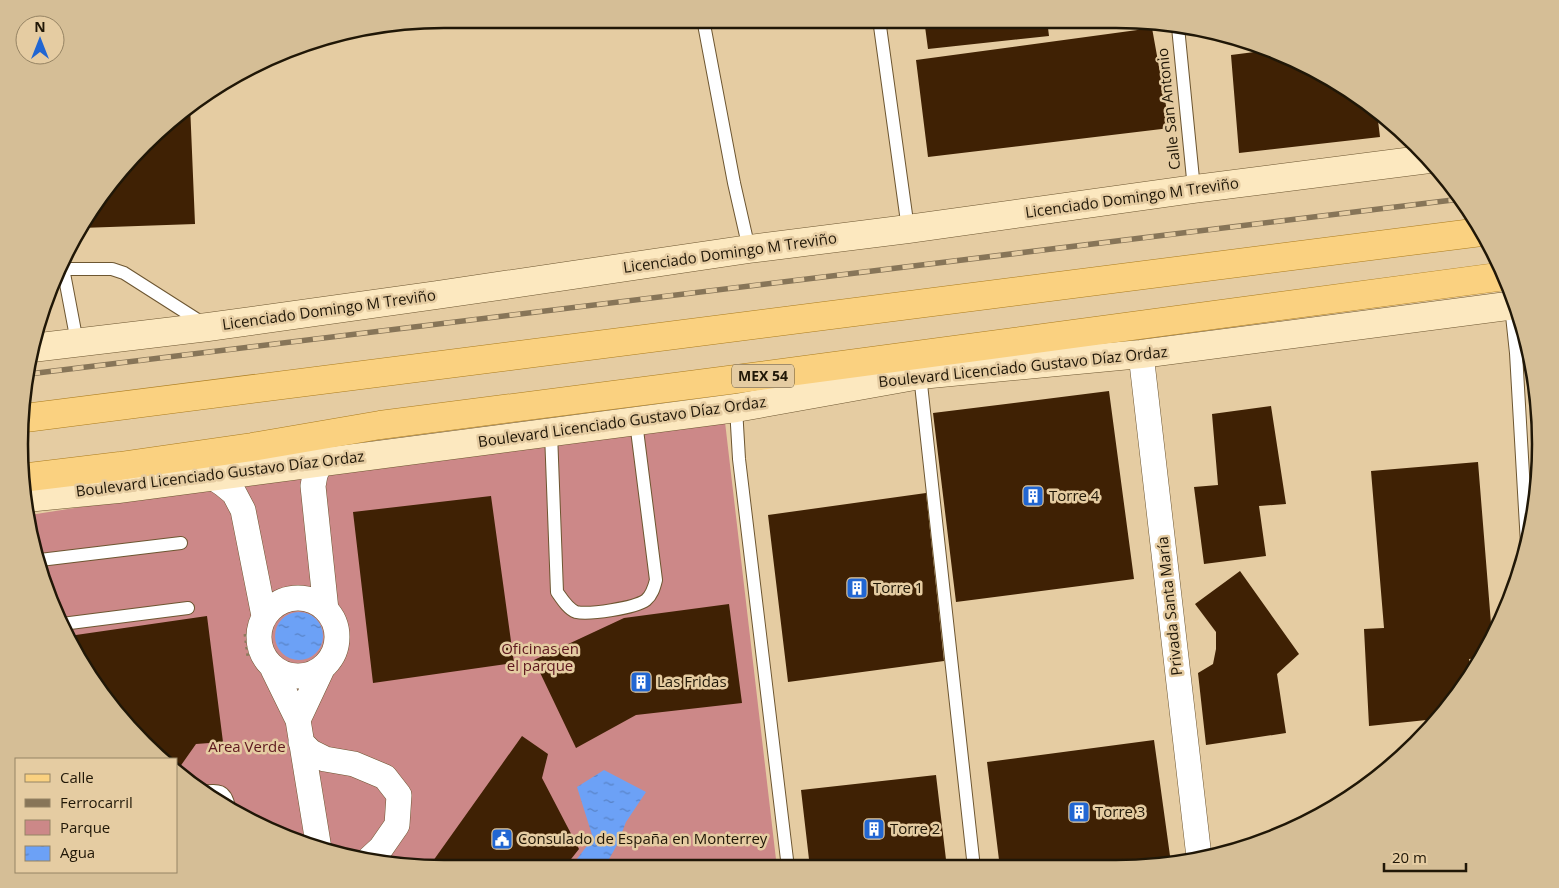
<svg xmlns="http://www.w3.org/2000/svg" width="1559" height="888" viewBox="0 0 1559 888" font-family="'Open Sans',sans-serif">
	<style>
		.park { fill: #c88 }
		.water { fill: url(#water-ripples) }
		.building { fill: #3f2104 }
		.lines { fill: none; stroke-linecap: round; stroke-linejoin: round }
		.service-casing { stroke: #6d5631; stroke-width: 14 }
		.minor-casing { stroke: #6d5631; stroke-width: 26 }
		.secondary-casing { stroke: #6d5631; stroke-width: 29 }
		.primary-casing { stroke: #ab7c1e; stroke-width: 29 }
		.path { stroke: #8c7a5c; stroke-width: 3; stroke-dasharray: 2.5 4; stroke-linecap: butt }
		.service { stroke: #fff; stroke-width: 12 }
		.minor { stroke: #fff; stroke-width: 25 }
		.secondary { stroke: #fce8bf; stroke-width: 28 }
		.primary { stroke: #fad180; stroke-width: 28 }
		.rail-casing { stroke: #877558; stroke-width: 5.5 }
		.rail { stroke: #e5cca2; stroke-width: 4; stroke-dasharray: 11; stroke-linecap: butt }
		.labels { text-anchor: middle; stroke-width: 5; stroke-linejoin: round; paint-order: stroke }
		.shield { fill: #e5cca2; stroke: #5b4d36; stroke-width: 1 }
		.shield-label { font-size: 14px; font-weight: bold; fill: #201707 }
		.street-label { font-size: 15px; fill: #201707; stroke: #e5cca2 }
		.poi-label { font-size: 15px; fill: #201707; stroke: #e5cca2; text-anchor: start }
		.park-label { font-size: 15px; fill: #5d171e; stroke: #e5cca2 }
		.rim { fill: none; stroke: #201707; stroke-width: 2.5 }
	</style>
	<defs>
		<pattern id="water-ripples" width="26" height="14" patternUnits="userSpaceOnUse" patternTransform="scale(1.25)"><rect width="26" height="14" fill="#6ca1f6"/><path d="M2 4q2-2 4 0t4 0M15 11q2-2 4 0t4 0" fill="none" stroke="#5882c5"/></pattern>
	</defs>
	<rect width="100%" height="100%" fill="#e5cca2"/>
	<path class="park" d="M725,422L777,868H416L307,847L208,798L176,770V759H164L124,724L51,606L30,515L189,490Z"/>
	<path class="water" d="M275 636a24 24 0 1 1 48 0a24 24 0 1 1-48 0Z
		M604,770L646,792L626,822L617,845L604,868H570L593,838L577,787Z"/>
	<path class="building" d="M924,19L1047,20L1049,36L928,49Z
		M1152,28L1170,128L928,157L916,60Z
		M1270,50L1351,90L1377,112L1380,137L1239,153L1231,55Z
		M190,104L195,224L81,228L91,208L185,106Z
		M1109,391L1134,579L956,602L933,413Z
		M1271,406L1286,504L1259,506L1266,556L1204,564L1194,487L1218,485L1212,414Z
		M1478,462L1492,636L1481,658L1469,659L1472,675L1469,680L1436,719L1369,726L1364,629L1384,628L1371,471Z
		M926,493L944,661L788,682L768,515Z
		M491,496L514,663L373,683L353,512Z
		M1240,571L1299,654L1277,674L1286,733L1206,745L1198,673L1213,664L1216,649V632L1195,604Z
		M729,604L742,703L636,715L576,748L534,660L624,618Z
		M207,616L223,742L196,744L177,771L176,759H164L124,724L69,636Z
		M522,736L548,754L542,778L579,849L564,868H428Z
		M1154,740L1171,863L1143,868H1000L987,762Z
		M936,775L947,868H810L801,790Z"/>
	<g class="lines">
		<g class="service-casing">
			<path id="service" d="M703,19L734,183L749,249
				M879,19L908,229
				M1178,27L1194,189
				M63,268L77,342
				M63,269H112L124,273L204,324
				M1511,306L1516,353L1527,544
				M920,375L974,868
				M736,408L739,459L788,868
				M551,433L557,592C562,599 568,609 576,612C589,615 635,608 646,600C652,595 654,588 656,580L636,422
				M40,560L181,543
				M62,624L188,608
				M202,792C218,790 226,789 229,808"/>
		</g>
		<g class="minor-casing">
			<path id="minor" d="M1141,354L1199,857
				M320,463L315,475L313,486L326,610
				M211,476L223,484L234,493L243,510L264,616
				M259 637a39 39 0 1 1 78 0a39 39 0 1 1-78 0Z
				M273,669L298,720L319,849
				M298,720L322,669
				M301,742L311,752L325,759L354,764L385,777L399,795L397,825L381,848L369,859"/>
		</g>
		<g class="secondary-casing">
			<path id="secondary" d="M32,348L208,327L437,295L749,249L908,229L1194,189L1429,159
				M26,498L118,489L736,408L920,375L1141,354L1515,305"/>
		</g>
		<g class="primary-casing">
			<path id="primary" d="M25,418L1481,232
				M21,478L120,466L252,447L380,425L729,380L1505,276"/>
		</g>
		<path class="path" d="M245,634L248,657"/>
		<use href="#service" class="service"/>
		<use href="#minor" class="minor"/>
		<use href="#secondary" class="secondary"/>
		<use href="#primary" class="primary"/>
		<g class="rail-casing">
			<path id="rail" d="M29,374L1461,199"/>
		</g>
		<use href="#rail" class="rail"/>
	</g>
	<defs>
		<g id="building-square" transform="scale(1.125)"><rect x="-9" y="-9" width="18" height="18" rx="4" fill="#2166d2" stroke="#e5cca2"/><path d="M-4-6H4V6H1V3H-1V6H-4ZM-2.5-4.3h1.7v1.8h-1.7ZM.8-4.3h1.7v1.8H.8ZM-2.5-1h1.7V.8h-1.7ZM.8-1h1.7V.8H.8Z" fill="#fff"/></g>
		<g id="civic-square" transform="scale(1.125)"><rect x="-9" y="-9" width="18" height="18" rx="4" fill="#2166d2" stroke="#e5cca2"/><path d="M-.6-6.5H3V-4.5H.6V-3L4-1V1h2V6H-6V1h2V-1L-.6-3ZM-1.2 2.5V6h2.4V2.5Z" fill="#fff"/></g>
	</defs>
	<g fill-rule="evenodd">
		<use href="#building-square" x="1033" y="496"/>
		<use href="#building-square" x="857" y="588"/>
		<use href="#building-square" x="641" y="682"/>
		<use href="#building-square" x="1079" y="812"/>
		<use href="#building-square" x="874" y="829"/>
		<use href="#civic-square" x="502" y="839"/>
	</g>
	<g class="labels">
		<rect class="shield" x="732" y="364.5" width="62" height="23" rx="4"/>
		<g class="shield-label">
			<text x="763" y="381">MEX 54</text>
		</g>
		<g class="street-label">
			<text transform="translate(1169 109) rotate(-96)" y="5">Calle San Antonio</text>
			<text transform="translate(1132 198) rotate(-8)" y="5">Licenciado Domingo M Treviño</text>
			<text transform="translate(730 253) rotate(-8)" y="5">Licenciado Domingo M Treviño</text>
			<text transform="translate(329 310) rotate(-8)" y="5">Licenciado Domingo M Treviño</text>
			<text transform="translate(1023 367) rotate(-6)" y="5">Boulevard Licenciado Gustavo Díaz Ordaz</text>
			<text transform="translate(622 422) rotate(-8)" y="5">Boulevard Licenciado Gustavo Díaz Ordaz</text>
			<text transform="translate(220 474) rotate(-7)" y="5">Boulevard Licenciado Gustavo Díaz Ordaz</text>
			<text transform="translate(1170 606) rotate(-96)" y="5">Privada Santa María</text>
		</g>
		<g class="poi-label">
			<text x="1049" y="501">Torre 4</text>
			<text x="873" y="593">Torre 1</text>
			<text x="657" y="687">Las Fridas</text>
			<text x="1095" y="817">Torre 3</text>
			<text x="890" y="834">Torre 2</text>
			<text x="518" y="844">Consulado de España en Monterrey</text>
		</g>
		<g class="park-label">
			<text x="540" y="654">Oficinas en<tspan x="540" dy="17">el parque</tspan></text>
			<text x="247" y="752">Area Verde</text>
		</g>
	</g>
	<path d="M0 0H1559V888H0ZM444 28H1116A416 416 0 0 1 1532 444V444A416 416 0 0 1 1116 860H444A416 416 0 0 1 28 444V444A416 416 0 0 1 444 28Z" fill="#d5be96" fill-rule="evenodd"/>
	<path class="rim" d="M444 28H1116A416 416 0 0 1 1532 444V444A416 416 0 0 1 1116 860H444A416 416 0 0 1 28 444V444A416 416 0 0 1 444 28Z"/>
	<rect x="15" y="758" width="162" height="115" fill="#e5cca2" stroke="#968464"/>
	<rect x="25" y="774" width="25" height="8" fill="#fad180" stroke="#968464"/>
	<text x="60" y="783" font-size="15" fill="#201707">Calle</text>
	<rect x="25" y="799" width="25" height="8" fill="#877558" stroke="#968464"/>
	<text x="60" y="808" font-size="15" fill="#201707">Ferrocarril</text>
	<rect x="25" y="820" width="25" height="15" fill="#cc8888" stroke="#968464"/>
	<text x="60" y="833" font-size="15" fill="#201707">Parque</text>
	<rect x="25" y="846" width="25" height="15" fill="url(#water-ripples)" stroke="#968464"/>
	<text x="60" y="858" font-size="15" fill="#201707">Agua</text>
	<g transform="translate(40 40)"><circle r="24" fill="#e5cca2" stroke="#968464"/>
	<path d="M0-4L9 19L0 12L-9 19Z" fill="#2166d2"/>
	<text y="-8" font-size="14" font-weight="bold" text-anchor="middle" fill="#201707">N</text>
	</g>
	<path d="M1384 863v8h82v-8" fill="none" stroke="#201707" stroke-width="2.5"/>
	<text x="1392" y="863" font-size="15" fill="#201707" stroke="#e5cca2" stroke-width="4" paint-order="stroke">20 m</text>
</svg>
